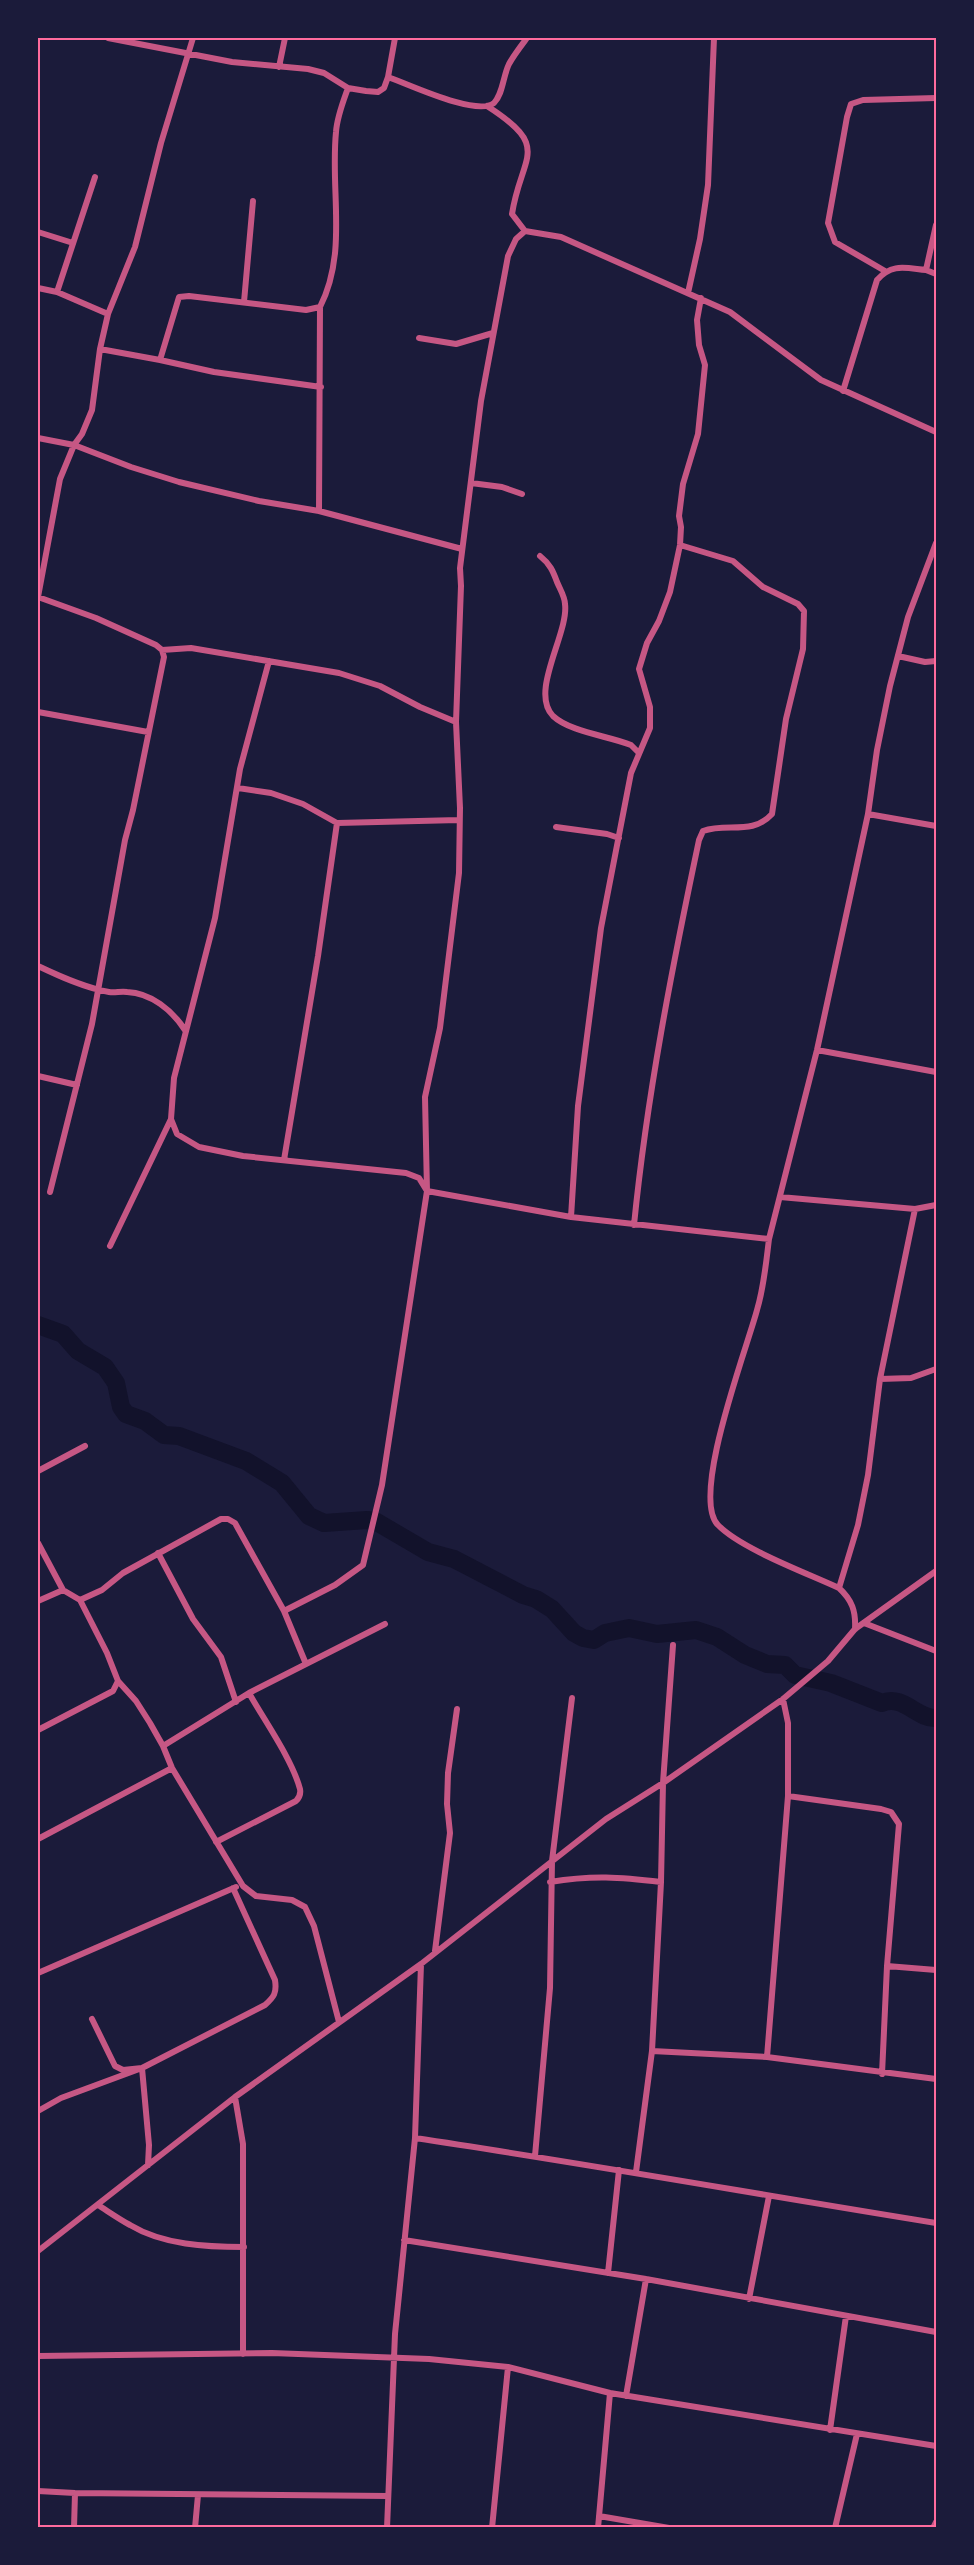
<svg xmlns="http://www.w3.org/2000/svg" width="974" height="2565" viewBox="0 0 974 2565" font-family="'PT Sans Narrow',sans-serif">
	<style>
		.lines { fill: none; stroke-linecap: round; stroke-linejoin: round }
		.river { stroke: #12122b; stroke-width: 18 }
		.minor { stroke: #c65784; stroke-width: 6 }
		.neatline { fill: none; stroke: #ff6b9d; stroke-width: 2 }
	</style>
	<rect width="100%" height="100%" fill="#1b1b3a"/>
	<g class="lines">
		<path class="river" d="M38,1325L63,1334L78,1351L105,1367L116,1383L121,1407L126,1414L145,1421L164,1435L179,1436L246,1461L282,1483L309,1516L324,1523L367,1520L375,1521L428,1552L454,1559L523,1595L536,1599L552,1609L574,1633L583,1638L594,1640L605,1633L629,1628L657,1634L696,1630L717,1637L745,1655L767,1664L785,1665L795,1675L831,1683L882,1703C903,1694 917,1719 936,1718"/>
		<path class="minor" d="M108,38L232,62L308,69L324,73L348,88L366,91L378,92L384,88L388,77
			M395,38L388,77C408,84 477,117 494,103C503,94 503,76 509,64C514,55 521,46 527,38
			M279,67L285,38
			M487,106C553,148 521,155 512,214L525,231
			M38,232L73,243
			M926,270L936,274
			M885,271L835,242L828,223L847,117L851,104L863,100L936,98
			M38,288L57,292L108,314
			M57,292L95,177
			M688,293L700,239L708,185L714,38
			M244,302L253,201
			M419,338L456,344L493,333
			M100,349L160,360L179,297L189,296L306,310L320,307
			M160,360L214,372L321,387
			M843,391L877,280C892,263 905,268 926,270L936,225
			M38,438L74,445L131,467L179,482L259,501L319,511L462,549
			M471,483L502,487L522,494
			M319,511L320,307C348,252 330,191 336,132C337,117 343,102 348,88
			M540,556C550,564 553,571 557,582C560,589 565,597 565,604C569,633 529,692 553,716C570,732 609,736 631,745L639,753
			M162,650L191,648L339,673L380,686L420,707L456,722
			M898,656L925,662L936,661
			M269,661L240,769L215,918L174,1078L171,1119L177,1134L199,1147L243,1156L406,1173L419,1178L427,1191L571,1217L769,1239C766,1263 764,1287 757,1310C747,1348 690,1497 718,1525C741,1549 807,1573 839,1588C852,1600 856,1611 855,1629
			M38,712L148,732
			M238,788L271,793L303,804L337,823L459,820
			M868,814L936,826
			M556,827L607,834L619,838
			M38,966C59,976 85,988 109,992C115,993 121,991 127,992C151,993 172,1010 185,1030
			M817,1050L936,1072
			M38,1076L77,1085
			M284,1160L318,956L337,823
			M50,1192L92,1024L125,840L133,810L164,657L162,650L156,645L96,618L38,597L60,479L74,445L82,434L92,410L100,349L108,314L135,247L161,143L193,38
			M780,1197L915,1209L936,1205
			M571,1217L578,1106L601,928L631,773L650,728V707L639,669L647,643L659,621L670,592L680,545L681,527L679,516L683,484L698,434L705,365L699,345L697,320L701,298
			M634,1225C647,1095 672,968 699,840L703,831C727,822 752,836 772,814L786,719L803,649L804,611L798,604L763,587L733,561L680,545
			M769,1239L817,1050L868,814L877,750L890,686L908,617L936,543
			M110,1246L171,1119
			M880,1379L911,1378L936,1369
			M38,1471L85,1446
			M38,1543L63,1590L80,1600L107,1653L118,1681L136,1701L150,1723L163,1746L172,1768L243,1886L256,1896L292,1900L305,1907L314,1926L339,2022
			M158,1553L193,1619L221,1657L236,1702
			M839,1588L858,1525L868,1475L880,1379L915,1209
			M80,1600L102,1590L123,1573L221,1519H228L235,1523L284,1611L306,1664
			M38,1601L63,1590
			M284,1611L335,1585L363,1565L382,1485L427,1191L425,1097L440,1028L459,873L460,808L456,722L461,586L460,568L481,401L508,256L516,239L525,231L561,237L730,312L821,380L936,432
			M864,1623L936,1651
			M38,1730L113,1691L118,1681
			M163,1746L249,1693L385,1624
			M788,1796L881,1809L891,1812L899,1824L887,1966L882,2074
			M38,1839L172,1768
			M216,1842L296,1801C300,1797 301,1794 300,1789C292,1759 264,1720 249,1693
			M550,1882C592,1875 620,1877 661,1882
			M435,1951L450,1833L447,1804L448,1773L457,1709
			M887,1966L936,1970
			M38,1973L236,1887
			M92,2019L115,2066L123,2070L142,2068L149,2145L148,2165
			M652,2051L767,2057L936,2079
			M767,2057L788,1796V1723L783,1699
			M235,2097L243,2144V2354
			M38,2111L61,2098L142,2068L265,2005C274,1997 277,1993 275,1980L233,1888
			M415,2138C589,2164 762,2195 936,2223
			M535,2156L550,1988L552,1861L572,1698
			M636,2172L652,2051L661,1882L663,1783L673,1645
			M98,2205C109,2212 119,2219 130,2225C163,2245 207,2247 244,2247
			M404,2240L646,2279L936,2332
			M38,2251L235,2097L421,1964L606,1819L663,1783L783,1699L828,1661L855,1629L936,1571
			M608,2273L619,2170
			M749,2299L769,2196
			M38,2356L272,2353L429,2359L508,2367L610,2393L936,2446
			M626,2396L646,2279
			M830,2430L846,2316
			M38,2491L75,2493L388,2496
			M599,2516L669,2528
			M74,2528L75,2493
			M195,2528L198,2495
			M387,2528L395,2334L415,2138L421,1964
			M492,2528L508,2367
			M598,2528L610,2393
			M835,2528L857,2434
			M933,2528L936,2522"/>
	</g>
	<rect width="974" height="2565" fill="none" stroke="#1b1b3a" stroke-width="78"/>
	<rect x="39" y="39" width="896" height="2487" class="neatline"/>
</svg>
